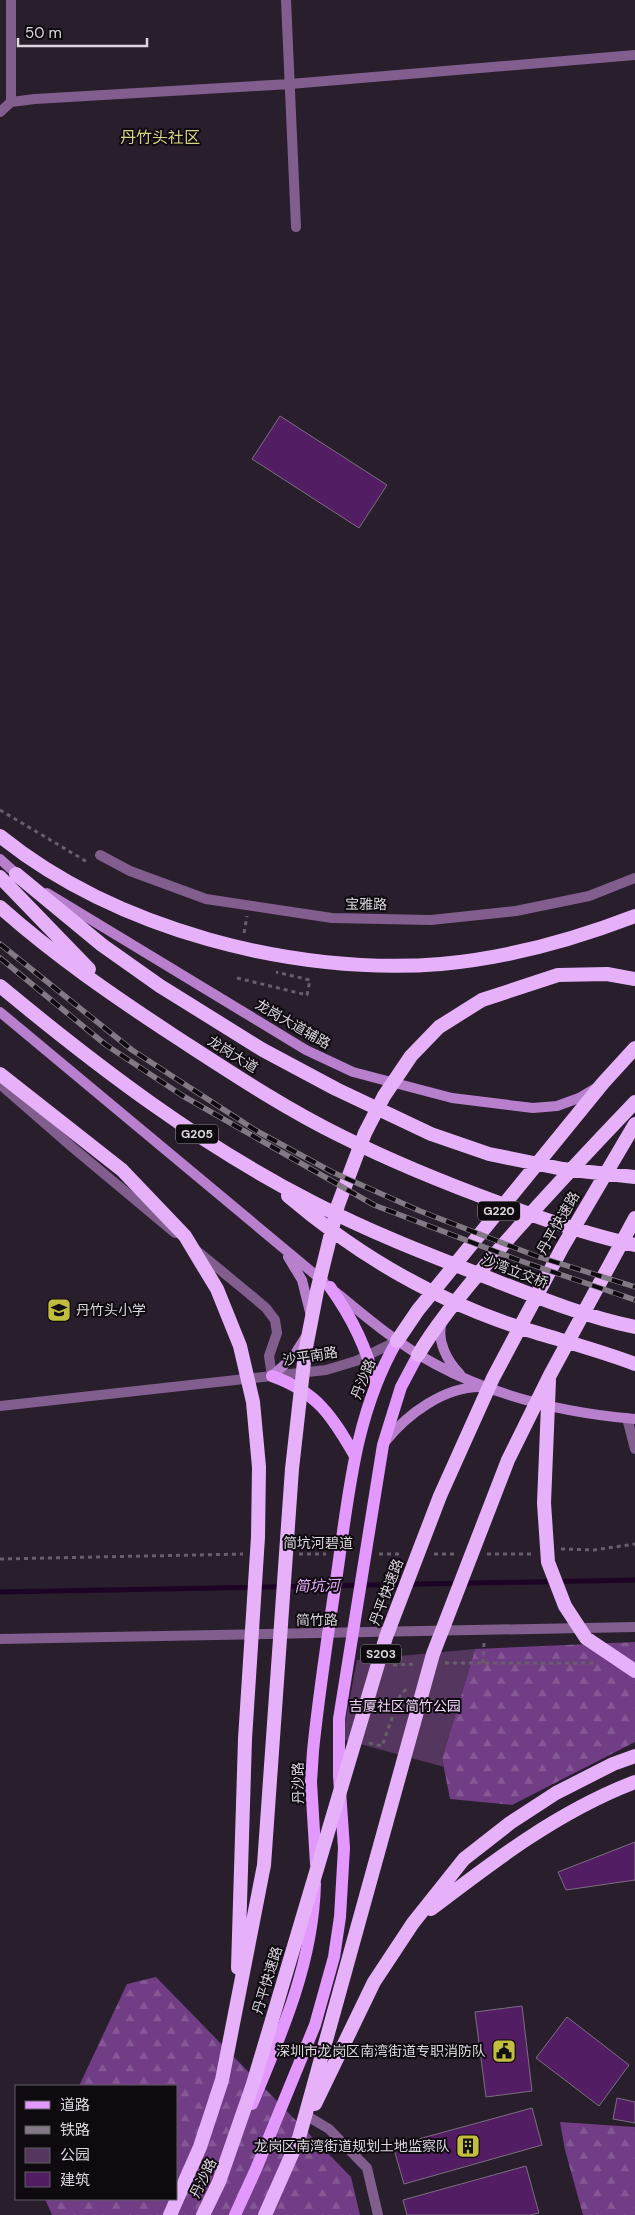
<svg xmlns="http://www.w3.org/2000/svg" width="635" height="2215" viewBox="0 0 635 2215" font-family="'DM Sans','Noto Sans SC',sans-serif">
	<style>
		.forest { fill: url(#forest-firs) }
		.park { fill: #54365f }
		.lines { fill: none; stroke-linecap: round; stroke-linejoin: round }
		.stream { stroke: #1d0325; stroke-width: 5 }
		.building { fill: #521d63; stroke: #7b6f80 }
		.path { stroke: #685f6b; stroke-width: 3; stroke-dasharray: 4 4; stroke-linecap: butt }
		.service { stroke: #815e8e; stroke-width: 10 }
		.minor { stroke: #815e8e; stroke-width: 10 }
		.tertiary { stroke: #815e8e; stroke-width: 10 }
		.secondary { stroke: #b77fcc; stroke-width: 10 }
		.primary { stroke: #e298fc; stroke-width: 12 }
		.trunk { stroke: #e7b1fa; stroke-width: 14 }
		.rail-casing { stroke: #827985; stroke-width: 5.5 }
		.rail { stroke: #0f0a10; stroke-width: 4; stroke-dasharray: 11; stroke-linecap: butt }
		.labels { text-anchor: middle; stroke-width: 4; stroke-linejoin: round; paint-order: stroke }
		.shield { fill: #0f0a10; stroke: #9f99a1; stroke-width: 1 }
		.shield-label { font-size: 12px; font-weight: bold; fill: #ddd6df }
		.street-label { font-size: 14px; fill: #ddd6df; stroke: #0f0a10 }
		.poi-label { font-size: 14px; fill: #ddd6df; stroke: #0f0a10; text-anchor: end }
		.park-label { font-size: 14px; fill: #f0d3fb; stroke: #0f0a10 }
		.water-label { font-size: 15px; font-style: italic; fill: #e7aefc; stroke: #0f0a10 }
		.quarter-label { font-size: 16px; fill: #d7d486; stroke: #0f0a10 }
	</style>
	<defs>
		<pattern id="forest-firs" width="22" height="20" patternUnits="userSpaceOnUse" patternTransform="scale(1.25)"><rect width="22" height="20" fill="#713d84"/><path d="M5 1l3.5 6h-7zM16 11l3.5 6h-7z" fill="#855895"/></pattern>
	</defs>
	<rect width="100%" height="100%" fill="#281e2c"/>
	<path class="forest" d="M635,1642V1742L512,1805L450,1799L442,1758L475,1649Z
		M156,1977L351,2177L360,2215H52L45,2199H176V2086H79L127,1984Z
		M560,2122L635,2127V2215H583L565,2150Z"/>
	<path class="park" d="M475,1649L442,1758L444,1767L342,1739L357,1660Z"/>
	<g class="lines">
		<path class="stream" d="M0,1592L635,1580"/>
	</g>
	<path class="building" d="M280,416L387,485L359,528L252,459Z
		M635,1842V1880L566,1890L558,1872Z
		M522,2006L532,2091L486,2097L475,2012Z
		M567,2017L629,2065L599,2106L536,2058Z
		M617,2098L635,2102V2123L613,2119Z
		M532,2108L542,2145L404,2184L393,2146Z
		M526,2166L539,2213L530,2215H407L403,2200Z"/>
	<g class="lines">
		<path class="path" d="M0,810L89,863
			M244,933L247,916
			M237,978L307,995L310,980L276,972
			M561,1549L594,1550L635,1544
			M299,1554H326
			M379,1554H403
			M434,1554H456
			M487,1554H533
			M0,1559L243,1554
			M445,1663H594
			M483,1663L484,1643
			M393,1665L417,1664
			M369,1743L382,1746L401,1693L407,1689"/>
		<path class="service" d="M0,1084L72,1147L175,1233
			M196,1250L247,1292L266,1308L275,1320L277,1333L269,1356L272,1376
			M627,1418L635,1449
			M309,2117L329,2129L367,2168L378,2215"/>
		<path class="minor" d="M286,0L296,227
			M11,102L35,99L290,84L635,55
			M0,112L11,102V0
			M100,855L130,871L206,899L332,918L431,920L516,911L589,896L635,878"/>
		<path class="tertiary" d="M0,1406L326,1370L356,1361L397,1341
			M0,1639L635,1627"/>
		<path class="secondary" d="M0,859L20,877
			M47,893L306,1050L353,1072L452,1098L533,1108L557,1106L579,1098L596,1088
			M0,1012L324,1282
			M288,1257L302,1280L310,1312
			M337,1293C367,1318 399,1345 435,1364C496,1397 566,1413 635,1419
			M442,1322C436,1340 447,1361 460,1374
			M272,1376L293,1357L305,1338
			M385,1442C407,1414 445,1386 482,1387"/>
		<path class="primary" d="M330,1287C351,1316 367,1348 375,1383
			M272,1376C317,1392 332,1416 355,1456
			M316,1864L311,1782L313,1751C319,1692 328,1633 337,1574C349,1492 355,1414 397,1341
			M252,2104C282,2033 313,1962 315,1884
			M235,2215L256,2169L315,2025L334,1957L340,1917L344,1848L339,1776V1719L383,1445L401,1387L418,1355"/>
		<path class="trunk" d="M0,836C115,929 294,976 441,964C507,958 573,940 635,916
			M16,874L102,945L160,986L263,1050L336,1089L431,1134L489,1154L563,1169L635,1177
			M0,877L89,969
			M0,907C55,956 115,997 176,1037C230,1072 284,1108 341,1136C393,1162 447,1184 502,1204C545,1220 590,1235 635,1245
			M0,986C98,1067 200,1145 314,1203C368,1231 424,1253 481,1275C532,1295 582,1316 635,1327
			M0,1074L122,1170L185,1236L217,1289L240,1346L253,1402L259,1467L258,1537L245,1739L238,1968
			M288,1196C355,1253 431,1298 515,1326C555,1339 596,1349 635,1364
			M397,1341L418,1310L603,1083L635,1048
			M418,1355C437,1323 461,1295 484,1267C532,1210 584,1156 635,1102
			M549,1380L544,1503L548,1562L565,1606L586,1638L635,1671
			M431,1909C495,1860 559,1811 635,1782
			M315,2104L374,1982L413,1923L464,1859L510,1823L556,1793L613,1764L635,1756
			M170,2215L200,2147L222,2080L264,1865L292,1469L305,1353L317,1291L338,1205L365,1133L384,1096L411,1056L439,1027L482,1000L558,975L607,974L635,979
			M203,2215L219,2182L253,2084L386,1637L440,1496L493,1378L562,1248L635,1124
			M265,2215L299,2138L433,1654L508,1460L550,1375L635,1218"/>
		<g class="rail-casing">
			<path id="rail" d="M0,944L132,1050L255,1130L332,1172L420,1211L536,1256L635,1287
				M0,958L106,1045L183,1096L374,1205L518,1260L635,1300"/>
		</g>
		<use href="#rail" class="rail"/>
	</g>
	<defs>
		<g id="school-square" transform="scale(1.25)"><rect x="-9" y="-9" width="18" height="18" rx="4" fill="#c3bd3f" stroke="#0f0a10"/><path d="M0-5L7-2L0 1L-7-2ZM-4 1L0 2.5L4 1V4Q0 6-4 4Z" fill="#111"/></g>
		<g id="civic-square" transform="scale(1.25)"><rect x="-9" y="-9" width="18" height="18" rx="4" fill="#c3bd3f" stroke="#0f0a10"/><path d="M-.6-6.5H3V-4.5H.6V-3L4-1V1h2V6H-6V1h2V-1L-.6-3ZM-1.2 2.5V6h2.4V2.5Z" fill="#111"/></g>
		<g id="building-square" transform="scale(1.25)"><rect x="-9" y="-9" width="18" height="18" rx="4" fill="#c3bd3f" stroke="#0f0a10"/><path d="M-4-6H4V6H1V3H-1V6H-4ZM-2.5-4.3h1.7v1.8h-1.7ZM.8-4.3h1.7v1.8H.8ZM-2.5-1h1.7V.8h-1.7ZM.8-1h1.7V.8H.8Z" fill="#111"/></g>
	</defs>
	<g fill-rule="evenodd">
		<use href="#school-square" x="59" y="1310"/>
		<use href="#civic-square" x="504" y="2051"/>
		<use href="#building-square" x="468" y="2146"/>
	</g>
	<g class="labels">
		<g class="shield">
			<rect x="176" y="1124.5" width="42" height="19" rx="4"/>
			<rect x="478" y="1201.5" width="42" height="19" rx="4"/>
			<rect x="361" y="1644.5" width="40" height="19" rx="4"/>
		</g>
		<g class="shield-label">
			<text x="197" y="1138">G205</text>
			<text x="499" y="1215">G220</text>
			<text x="381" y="1658">S203</text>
		</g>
		<g class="street-label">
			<text transform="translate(366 904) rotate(1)" y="5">宝雅路</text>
			<text transform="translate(293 1024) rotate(30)" y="5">龙岗大道辅路</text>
			<text transform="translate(233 1054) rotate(32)" y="5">龙岗大道</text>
			<text transform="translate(558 1223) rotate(-60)" y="5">丹平快速路</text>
			<text transform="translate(515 1271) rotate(21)" y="5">沙湾立交桥</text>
			<text transform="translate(310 1356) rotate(-9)" y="5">沙平南路</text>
			<text transform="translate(363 1379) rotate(-68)" y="5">丹沙路</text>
			<text x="318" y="1548">简坑河碧道</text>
			<text transform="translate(386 1592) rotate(-69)" y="5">丹平快速路</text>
			<text transform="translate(317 1620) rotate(-1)" y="5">简竹路</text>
			<text transform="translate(298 1783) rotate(-91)" y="5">丹沙路</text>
			<text transform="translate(267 1980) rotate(-73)" y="5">丹平快速路</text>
			<text transform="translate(203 2178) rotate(-64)" y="5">丹沙路</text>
		</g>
		<g class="poi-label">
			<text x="76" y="1315" text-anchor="start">丹竹头小学</text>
			<text x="486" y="2056">深圳市龙岗区南湾街道专职消防队</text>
			<text x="450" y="2151">龙岗区南湾街道规划土地监察队</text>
		</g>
		<g class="park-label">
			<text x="405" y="1711">吉厦社区简竹公园</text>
		</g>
		<g class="water-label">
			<text transform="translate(317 1586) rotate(-1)" y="5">简坑河</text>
		</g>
		<g class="quarter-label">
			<text x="160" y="143">丹竹头社区</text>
		</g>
	</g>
	<rect x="15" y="2085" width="162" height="115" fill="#0f0a10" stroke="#615c63"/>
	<rect x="25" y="2101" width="25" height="8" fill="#e298fc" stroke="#615c63"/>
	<text x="60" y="2110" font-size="15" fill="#ddd6df">道路</text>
	<rect x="25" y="2126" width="25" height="8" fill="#827985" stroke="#615c63"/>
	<text x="60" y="2135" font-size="15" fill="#ddd6df">铁路</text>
	<rect x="25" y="2148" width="25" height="15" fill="#54365f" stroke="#615c63"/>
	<text x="60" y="2160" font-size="15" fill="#ddd6df">公园</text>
	<rect x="25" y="2172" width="25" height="15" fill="#521d63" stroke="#615c63"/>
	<text x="60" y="2185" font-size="15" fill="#ddd6df">建筑</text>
	<path d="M18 38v8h129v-8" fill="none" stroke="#ddd6df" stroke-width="2.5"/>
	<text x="25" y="38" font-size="15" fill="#ddd6df" stroke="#0f0a10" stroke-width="4" paint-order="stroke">50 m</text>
</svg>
